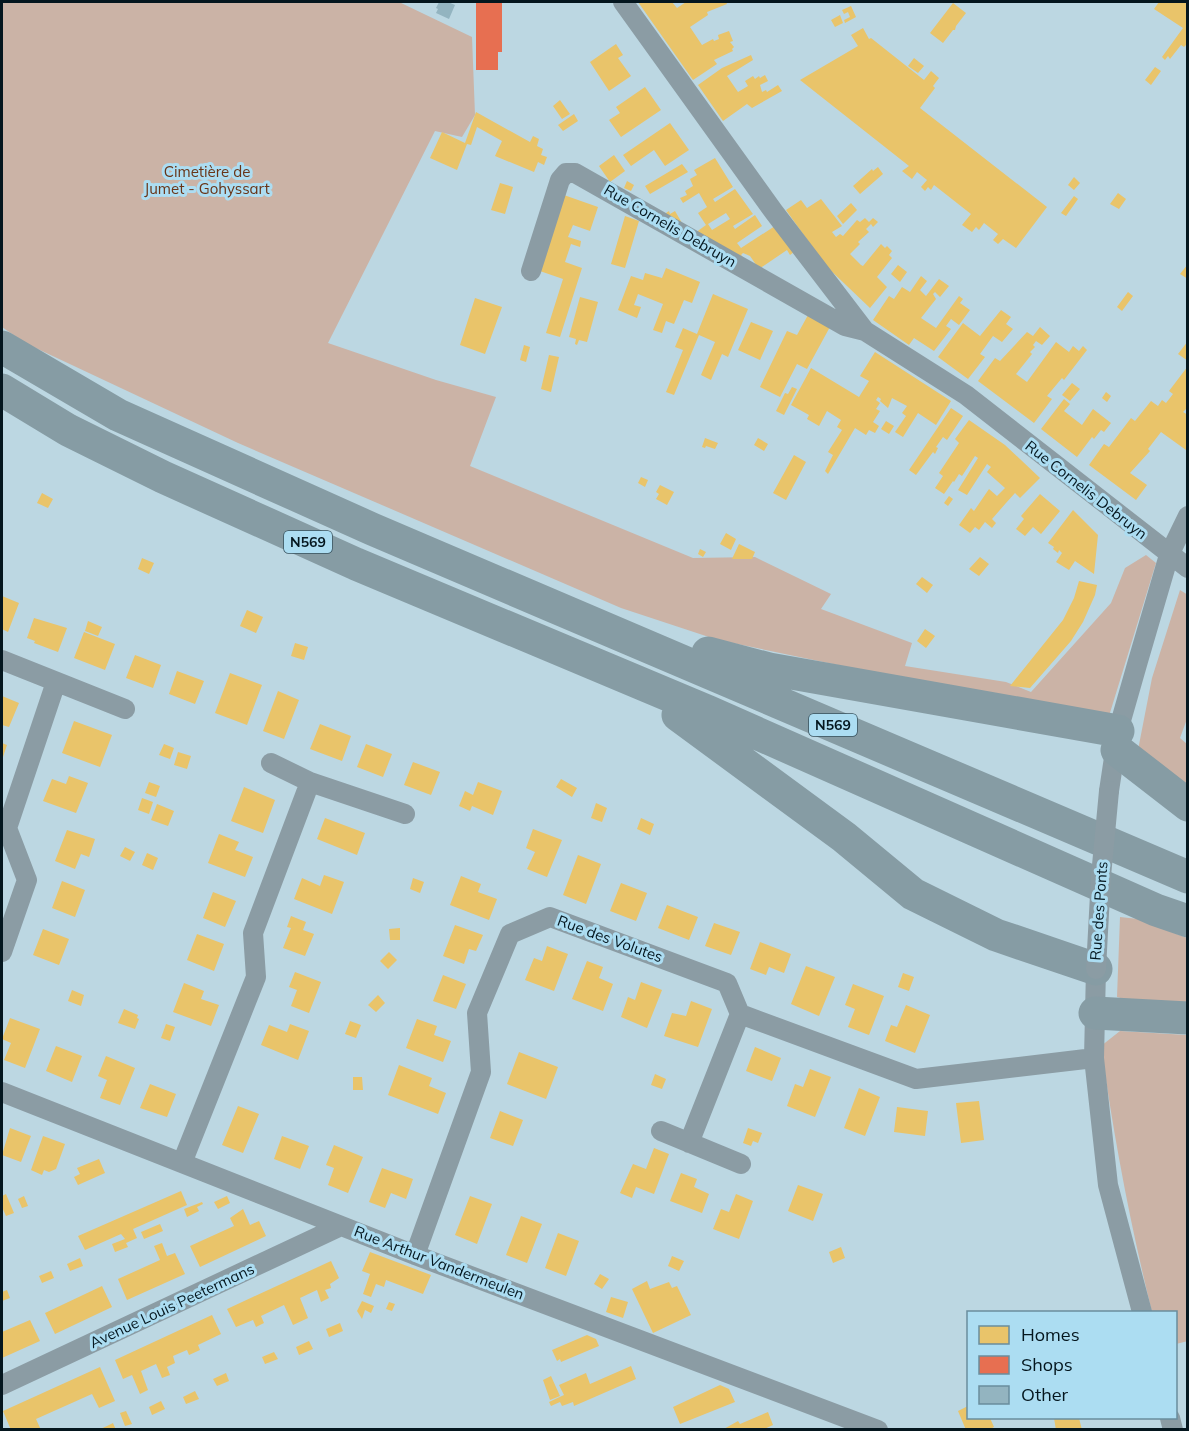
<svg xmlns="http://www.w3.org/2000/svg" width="1189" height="1431" viewBox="0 0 1189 1431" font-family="Mulish,sans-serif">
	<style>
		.green { fill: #cbb3a6 }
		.homes { fill: #e9c46a; fill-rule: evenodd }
		.shops { fill: #e76f51 }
		.building { fill: #93b4c0 }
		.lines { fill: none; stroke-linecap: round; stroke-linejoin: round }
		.minor { stroke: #8b9ca4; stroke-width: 20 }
		.trunk { stroke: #869ca4; stroke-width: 33 }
		.minor-bridge { stroke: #8b9ca4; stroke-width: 20 }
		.labels { text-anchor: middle; stroke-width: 6; stroke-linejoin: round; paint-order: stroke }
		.shield { fill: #acddf2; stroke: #36525e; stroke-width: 1.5 }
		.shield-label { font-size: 14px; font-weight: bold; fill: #04161e }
		.park-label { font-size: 15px; fill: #693417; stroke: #acddf2 }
		.street-label { font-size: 15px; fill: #04161e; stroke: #acddf2 }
	</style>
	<rect width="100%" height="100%" fill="#bcd7e2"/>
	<path class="green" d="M2,2H399L472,37L475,115L462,137L435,131L328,343L436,380L496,397L470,466L693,558L755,557L831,594L821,609L912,643L905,666L1006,682L1031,692L1111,603L1125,568L1146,555L1156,563L1109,716L929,684L718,640L621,608L238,443L25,343L2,327Z
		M1180,590L1188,595L1187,719L1180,738L1187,744V788L1137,755L1152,678Z
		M1120,917L1138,919L1187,938V1008L1148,1006L1117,997Z
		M1120,1031L1187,1035L1188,1341L1176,1344V1312H1152C1130,1223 1114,1138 1101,1046Z"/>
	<path class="homes" d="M638,2H672L677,8L686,2H726L727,4L707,12L708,15L690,27L702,45L713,39L714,41L719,39L718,35L729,31L733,41L730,42L734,47L732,49L733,51L714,60L717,64L693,80Z
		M1159,2H1188V43L1184,47L1181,45L1170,59L1168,56L1165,60L1162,57L1183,28L1154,9Z
		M953,3L966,13L956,26L955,30H953L943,43L930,33Z
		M851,6L856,17L845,23L844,20L850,17L848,12L844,14L842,10Z
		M840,15L843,23L835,27L831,20Z
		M863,28L869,39L871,38L924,80L931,71L939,78L933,86L935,88L920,108L1047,207L1016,248L1003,239L998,244L993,240L998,234L984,223L979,230L976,227L972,232L962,225L971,214L934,185L931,190L928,187L925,191L921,187L927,180L917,172L912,179L902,171L909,166L800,80L858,46L851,35Z
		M616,44L623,55L618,58L631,76L609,91L590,62Z
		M751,55L753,60L727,76L738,92L748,86L745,81L753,76L755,79L759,76L760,78L765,75L768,81L760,85L762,92L766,90L767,92L778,85L782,91L752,108L747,104L723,121L698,85L722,68Z
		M914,58L924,66L918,73L908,66Z
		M1155,67L1161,71L1151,85L1145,80Z
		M645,87L661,110L621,137L609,120L620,113L616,107Z
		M560,100L570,114L562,119L553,106Z
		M476,112L530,142L533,136L539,139L537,146L543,149L541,155L547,157L544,165L538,162L534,172L495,156L502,141L477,127L471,145L467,144L457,170L430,158L442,132L465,143Z
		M574,114L578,121L563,131L558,125Z
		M670,123L689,150L665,166L654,150L631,166L623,155Z
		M614,155L625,171L610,182L599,166Z
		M715,158L733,187L713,199L715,202L735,189L753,214L733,226L735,229L755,215L762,226L737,243L741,248L775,226L794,252L790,255L787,250L759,269L750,256L743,253L741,255L743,257L695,233L706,225L698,213L707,207L699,193L683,203L680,198L687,195L685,191L693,186L690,179L697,175L694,170ZM726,213L730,219L712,230L708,224Z
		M682,164L688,172L650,194L645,186Z
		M878,167L883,174L860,194L853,186L872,169L873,171Z
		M1074,177L1080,183L1074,190L1068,185Z
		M627,181L634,185L631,191L624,188Z
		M500,183L513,187L505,214L491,210Z
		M1118,193L1126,199L1119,209L1110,204Z
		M561,194L598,207L590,231L573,225L568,237L581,241L580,247L571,244L565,262L582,268L560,337L546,333L563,279L537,270Z
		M1074,196L1078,199L1066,216L1061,213Z
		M821,199L842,226L832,232L836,237L840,234L843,236L857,220L860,222L865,218L869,222L873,218L878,222L873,227L871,224L866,229L869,232L858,242L860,244L850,254L861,265L863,266L881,244L885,248L887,246L892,251L889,255L892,258L877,277L887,287L870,308L825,265L786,210L801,200L807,208Z
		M851,203L857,210L843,224L837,216Z
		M669,211L670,214L675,211L682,223L663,215Z
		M625,216L639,221L625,268L611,264Z
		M1188,264V279L1180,274Z
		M898,265L907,272L900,282L891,274Z
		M666,268L700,282L692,303L684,300L674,324L666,321L662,333L653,330L663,304L638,294L634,305L641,307L637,318L618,310L631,276L643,280L645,273L662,278Z
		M921,276L927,281L920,290L926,296L939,279L949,286L940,297L935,292L933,294L936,299L921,318L936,328L959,296L963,299L960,303L970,310L959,325L951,319L946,326L951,329L934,351L914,338L909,345L873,320L889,296L894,299L902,287L910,292Z
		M1128,292L1133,296L1122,311L1117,307Z
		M713,294L748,309L728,357L722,354L711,380L701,375L715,342L699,335L674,395L666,392L683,350L675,347L683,328L697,334Z
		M580,297L598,302L587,342L579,340L577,345L575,344L576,339L569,337Z
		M475,298L502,307L485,354L460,345Z
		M1001,310L1011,317L1006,324L1013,329L1002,342L993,336L980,354L985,357L968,379L938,357L963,323L980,336Z
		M808,315L831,325L807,369L797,364L780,397L760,387L787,331L797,335Z
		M751,322L773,331L760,360L738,350Z
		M1040,327L1050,336L1042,345L1036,341L1033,345L1035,347L1030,352L1032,354L1016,374L1027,382L1056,342L1069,352L1073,346L1079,351L1083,346L1087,350L1064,380L1062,378L1047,396L1052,399L1034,423L978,381L995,358L1000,361L1027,332L1033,336Z
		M1188,341V361L1178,354Z
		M524,345L530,347L526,362L520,360Z
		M875,352L951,401L936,425L918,413L903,437L895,432L906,416L902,413L907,406L892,398L888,408L880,401L881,399L878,397L876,400L880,403L876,409L880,411L873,422L879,426L875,433L869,430L866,435L855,428L828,474L825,471L833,455L828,452L842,430L837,427L841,420L827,411L819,426L807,419L809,415L791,405L811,368L859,397L869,381L860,376Z
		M549,355L559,357L551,392L541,389Z
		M1188,366V407L1183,412L1188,415V449L1186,450L1161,432L1148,449L1150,451L1130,473L1147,485L1136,500L1089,465L1104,444L1109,447L1131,418L1135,421L1151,401L1158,406L1162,400L1166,403L1173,394L1169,391Z
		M1072,383L1080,389L1070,401L1062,395Z
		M792,387L797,389L784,415L776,411L785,393L788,394Z
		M1106,392L1111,396L1107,402L1102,398Z
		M1064,399L1070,404L1064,411L1082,425L1093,409L1111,423L1104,432L1101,430L1094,439L1092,437L1077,457L1041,429Z
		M951,408L963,416L947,440L943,437L936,447L938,448L935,454L933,452L916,475L909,470Z
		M969,420L1005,445L1040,478L1020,498L1015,493L1006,503L992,519L996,523L992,528L985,522L979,530L975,527L970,533L959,525L971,508L974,511L989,489L997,496L1005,488L987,472L991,467L987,464L967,495L958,490L978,458L975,456L962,476L959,474L954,482L953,481L944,494L935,488L943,476L939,473L959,443L955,439Z
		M886,421L894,426L889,434L881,429Z
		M705,438L718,443L715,449L706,446L705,448L702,447Z
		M758,438L768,444L764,451L754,445Z
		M794,455L806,462L786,500L773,493Z
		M641,477L648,480L645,487L638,483Z
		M660,485L674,492L667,505L656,499L659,494L656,492Z
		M42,493L53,499L48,508L37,503Z
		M1040,494L1060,511L1041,534L1033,527L1025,536L1016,529L1024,519L1021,516Z
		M949,496L953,499L948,506L944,503Z
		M1073,510L1098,535L1094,574L1075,561L1069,570L1056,562L1062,553L1059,550L1058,553L1053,549L1054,547L1048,543Z
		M726,533L736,539L731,550L720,544Z
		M739,544L755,552L752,559H732Z
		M700,549L706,552L703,557L698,554Z
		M980,557L989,564L979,576L969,569Z
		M142,558L154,563L149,574L138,569Z
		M922,577L933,585L927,593L916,584Z
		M1079,581L1097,585L1095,595L1083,622L1071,641L1030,688L1010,686L1063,620L1074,598Z
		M2,596L19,603L8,632L2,629Z
		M247,610L263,617L256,633L240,626Z
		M34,618L67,628L58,652L34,643L35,641L27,638Z
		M88,621L102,627L98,636L85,631Z
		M925,629L935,636L926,648L917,641Z
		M84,632L115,644L105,670L74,658Z
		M295,643L308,647L304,660L291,656Z
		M135,655L161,665L153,688L126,678Z
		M177,671L204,681L195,704L169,694Z
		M230,673L262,685L247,725L215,713Z
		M278,691L299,700L284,739L263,731Z
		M2,696L19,703L9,727L2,725Z
		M74,721L112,735L100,767L62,753Z
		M320,724L351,736L342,761L310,749Z
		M2,743L7,745L2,760Z
		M164,744L174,748L170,759L159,755Z
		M366,744L392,754L383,777L357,767Z
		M178,752L191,756L187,769L174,765Z
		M413,762L440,772L431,795L404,785Z
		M69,776L88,783L76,813L43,801L52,779L66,784Z
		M561,779L577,788L572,797L556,787Z
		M149,782L160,786L156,797L145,793Z
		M478,782L502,791L493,815L472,806L470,811L459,806L465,791L473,795Z
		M244,787L275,800L263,833L231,821Z
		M142,798L153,802L149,814L138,810Z
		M596,803L607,808L602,822L591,818Z
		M157,804L174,811L168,826L151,820Z
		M325,818L365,833L357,855L317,839Z
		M641,818L654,824L650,835L637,829Z
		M533,829L562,840L547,877L527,869L535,852L526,848Z
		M67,830L95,839L89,857L81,854L75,869L55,861Z
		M219,834L239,842L235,850L253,857L245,877L208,863Z
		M125,847L135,852L130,861L120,856Z
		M147,853L158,858L153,870L142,865Z
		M578,855L601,864L586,904L563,895Z
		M324,875L344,882L332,914L294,899L302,878L320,886Z
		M461,876L481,884L478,892L497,899L489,920L450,905Z
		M413,878L424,882L420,893L410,889Z
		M62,881L85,890L75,917L52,908Z
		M621,883L647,893L636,921L610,911Z
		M213,892L236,901L225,927L203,918Z
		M667,905L698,917L689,940L658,928Z
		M291,916L306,922L303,930L314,934L305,956L283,948L291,928L287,927Z
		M714,923L740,932L731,955L705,946Z
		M455,925L483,935L476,951L469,949L464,964L443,956Z
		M400,928V940H390L389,929Z
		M43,929L69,939L59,965L33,955Z
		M197,934L224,944L214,971L187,960Z
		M760,942L791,954L784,973L769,967L766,975L750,969Z
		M547,946L568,954L554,991L525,980L534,958L542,961Z
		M389,952L397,960L388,969L380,961Z
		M587,961L603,967L599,978L613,984L603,1011L572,999Z
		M806,966L835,977L819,1016L791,1004Z
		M295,972L321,982L309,1013L291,1006L297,990L289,987Z
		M903,973L914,977L909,991L898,987Z
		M443,975L466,984L456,1009L433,1001Z
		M641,982L662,990L647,1028L621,1017L628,997L635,1000Z
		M184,983L204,991L201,999L219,1005L211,1026L173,1012Z
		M853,984L884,996L869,1035L848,1027L855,1009L845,1005Z
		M72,990L84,995L81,1006L68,1001Z
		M378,995L385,1003L376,1012L368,1005Z
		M691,1001L712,1009L698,1047L664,1036L672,1013L686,1016Z
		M906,1005L930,1015L915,1053L885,1041L891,1025L897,1027Z
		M124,1009L138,1015L137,1018L139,1019L135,1029L118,1023Z
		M10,1018L40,1029L25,1068L4,1060L11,1043L2,1039Z
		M417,1019L437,1026L434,1035L451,1041L443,1062L406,1048Z
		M350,1021L361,1025L356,1038L345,1034Z
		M166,1024L175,1027L170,1041L161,1038Z
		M290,1024L309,1031L298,1060L261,1045L269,1025L287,1032Z
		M56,1046L82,1056L72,1082L46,1071Z
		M755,1047L781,1058L772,1081L746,1071Z
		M519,1052L558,1067L546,1099L507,1084Z
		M106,1056L135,1068L120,1105L100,1098L107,1080L98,1076Z
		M399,1065L432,1078L429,1086L446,1093L438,1114L388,1095Z
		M810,1069L831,1077L815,1117L787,1106L795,1084L803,1087Z
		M655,1074L666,1079L662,1089L651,1085Z
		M353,1077H362L363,1090H353Z
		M150,1084L176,1094L167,1117L140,1108Z
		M859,1088L880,1097L865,1136L844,1128Z
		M979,1101L984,1140L961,1143L956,1103Z
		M238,1106L259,1114L243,1153L222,1145Z
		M897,1107L928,1111L925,1136L894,1132Z
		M500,1111L523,1120L513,1146L490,1138Z
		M10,1128L31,1136L21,1162L2,1155Z
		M748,1128L762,1133L758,1143L753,1141L751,1146L743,1143Z
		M43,1136L65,1144L56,1169L49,1172L44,1170L42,1175L31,1170Z
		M282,1136L309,1146L300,1169L274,1159Z
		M334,1145L363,1157L348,1193L328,1185L334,1168L326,1165Z
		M654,1148L669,1154L654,1194L636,1187L632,1198L620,1193L633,1164L646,1169Z
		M99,1159L105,1173L78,1185L74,1177L80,1174L77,1168Z
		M382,1168L413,1179L406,1199L391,1193L385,1208L369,1202Z
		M681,1173L697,1179L694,1187L709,1194L702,1213L670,1201Z
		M798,1185L823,1194L813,1221L788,1211Z
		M181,1191L187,1205L133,1229L137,1238L126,1243L128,1247L115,1252L112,1244L125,1239L121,1234L85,1250L78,1236Z
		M6,1194L14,1213L6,1216L2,1207V1196Z
		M736,1194L753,1201L739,1239L713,1229L721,1209L729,1212Z
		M24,1196L28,1206L22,1208L18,1199Z
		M227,1196L230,1203L218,1209L214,1202Z
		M470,1196L492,1204L477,1244L455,1235Z
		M202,1202L203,1204L197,1207L199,1211L187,1217L184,1209Z
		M243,1209L250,1225L259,1221L266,1236L200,1267L190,1246L234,1226L230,1218Z
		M521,1216L542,1224L527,1263L506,1255Z
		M160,1224L163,1231L144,1239L141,1232Z
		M558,1233L579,1241L566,1276L545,1268Z
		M162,1243L167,1256L175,1253L185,1274L127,1300L118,1279L160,1260L154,1246Z
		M841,1247L845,1258L833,1263L829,1252Z
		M370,1252L431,1275L423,1294L386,1280L384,1287L376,1284L371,1297L363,1294L370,1274L362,1271Z
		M672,1256L684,1261L679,1271L668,1266Z
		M80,1258L83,1266L70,1271L67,1264Z
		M331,1261L339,1278L330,1284L331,1288L325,1290L329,1298L321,1302L317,1290L300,1298L308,1318L293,1325L284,1305L261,1316L264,1323L256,1327L253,1320L236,1327L227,1309Z
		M51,1271L54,1278L42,1283L39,1276Z
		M600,1274L609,1279L602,1289L594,1284Z
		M647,1281L650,1289L669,1282L672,1288L677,1286L691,1315L653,1333L632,1289Z
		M102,1286L112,1307L55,1334L45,1313Z
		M7,1290L10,1298L2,1301V1292Z
		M611,1297L628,1302L623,1318L606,1312Z
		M362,1301L374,1306L371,1313L365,1310L362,1319L357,1311Z
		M389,1302L395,1304L392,1311L386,1309Z
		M212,1315L221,1334L198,1345L200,1350L189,1355L187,1350L173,1356L175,1363L167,1367L170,1375L162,1378L156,1364L141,1371L148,1390L140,1394L132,1375L123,1379L115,1360Z
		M30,1320L40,1341L2,1358V1332Z
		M340,1323L343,1331L329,1337L326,1329Z
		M587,1335L596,1339L599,1346L568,1359L561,1362L560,1359L557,1361L552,1350Z
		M309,1341L313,1349L299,1355L296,1347Z
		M274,1352L278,1359L265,1364L262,1357Z
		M631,1366L636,1379L574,1406L573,1402L562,1406L560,1402L551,1406L549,1402L564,1395L559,1385L586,1373L590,1384Z
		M100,1367L115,1401L99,1408L92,1394L36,1419L41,1430H11L3,1411Z
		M226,1373L229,1381L217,1386L213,1379Z
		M551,1376L560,1396L550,1400L543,1380Z
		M720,1385L729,1389L735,1402L680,1424L673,1407Z
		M195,1391L199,1399L186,1404L183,1397Z
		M161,1401L165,1409L152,1415L149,1407Z
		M968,1406V1418H990L994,1427L988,1430H966L958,1411Z
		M126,1411L132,1424L125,1426L120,1413Z
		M768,1412L773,1425L762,1430H722L738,1421L740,1424Z
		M1054,1418H1079L1082,1430H1056Z
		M113,1423L116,1430H98L107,1426Z"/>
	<path class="shops" d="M476,2H502V52H498V70H476Z"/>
	<path class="building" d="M439,2H448L455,5L449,19L436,13L438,9L436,8Z"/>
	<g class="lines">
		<path class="minor" d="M623,2L774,212L865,331L966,395L1188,568
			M531,271L560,180L566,173H575L845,326L865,331
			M2,660L125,709
			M271,763L310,782L405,814
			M1109,791L1118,731L1138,661L1169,555L1188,516
			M2,952L27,880L7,828L56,682
			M1096,969L1094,1058L1108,1185L1142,1312
			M740,1014L916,1079L1094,1058
			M2,1092L415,1255L878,1430
			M661,1131L741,1164
			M182,1163L256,977L253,933L310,782
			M415,1255L481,1072L477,1013L510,934L550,917L727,983L740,1014L689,1143
			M2,1385L341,1226
			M1170,1418L1173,1430"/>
		<path class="trunk" d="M2,347L118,415L372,529L1188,877
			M2,390L68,430L163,477L356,564L709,712L1156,910L1188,921
			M708,653L769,669L1118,731
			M678,715L844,837L913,894L996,935L1096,969
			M1117,750L1188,805
			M1095,1013L1188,1018"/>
		<path class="minor-bridge" d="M1096,969L1101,876L1109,791"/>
	</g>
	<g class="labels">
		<g class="shield">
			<rect x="284" y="531" width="48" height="22" rx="4.5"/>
			<rect x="809" y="714" width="48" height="22" rx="4.5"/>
		</g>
		<g class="shield-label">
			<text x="308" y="547">N569</text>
			<text x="833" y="730">N569</text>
		</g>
		<g class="park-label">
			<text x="207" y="177">Cimetière de<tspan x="207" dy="17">Jumet - Gohyssart</tspan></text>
		</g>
		<g class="street-label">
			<text transform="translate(670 226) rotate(30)" y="5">Rue Cornelis Debruyn</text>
			<text transform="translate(1086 490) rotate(38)" y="5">Rue Cornelis Debruyn</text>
			<text transform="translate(1099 911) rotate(-86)" y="5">Rue des Ponts</text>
			<text transform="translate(610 939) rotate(20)" y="5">Rue des Volutes</text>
			<text transform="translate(439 1263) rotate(21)" y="5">Rue Arthur Vandermeulen</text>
			<text transform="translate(172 1306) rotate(-25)" y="5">Avenue Louis Peetermans</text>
		</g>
	</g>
	<rect width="1189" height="1431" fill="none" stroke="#04161e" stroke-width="6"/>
	<rect x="967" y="1311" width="210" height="108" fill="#acddf2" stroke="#698d9d" stroke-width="1.5"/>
	<rect x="979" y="1326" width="30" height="18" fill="#e9c46a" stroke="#698d9d" stroke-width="1.5"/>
	<text x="1021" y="1341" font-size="18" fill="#04161e">Homes</text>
	<rect x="979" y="1356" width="30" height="18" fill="#e76f51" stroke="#698d9d" stroke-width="1.5"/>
	<text x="1021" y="1371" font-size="18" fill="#04161e">Shops</text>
	<rect x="979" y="1386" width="30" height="18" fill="#93b4c0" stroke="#698d9d" stroke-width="1.5"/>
	<text x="1021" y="1401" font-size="18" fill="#04161e">Other</text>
</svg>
